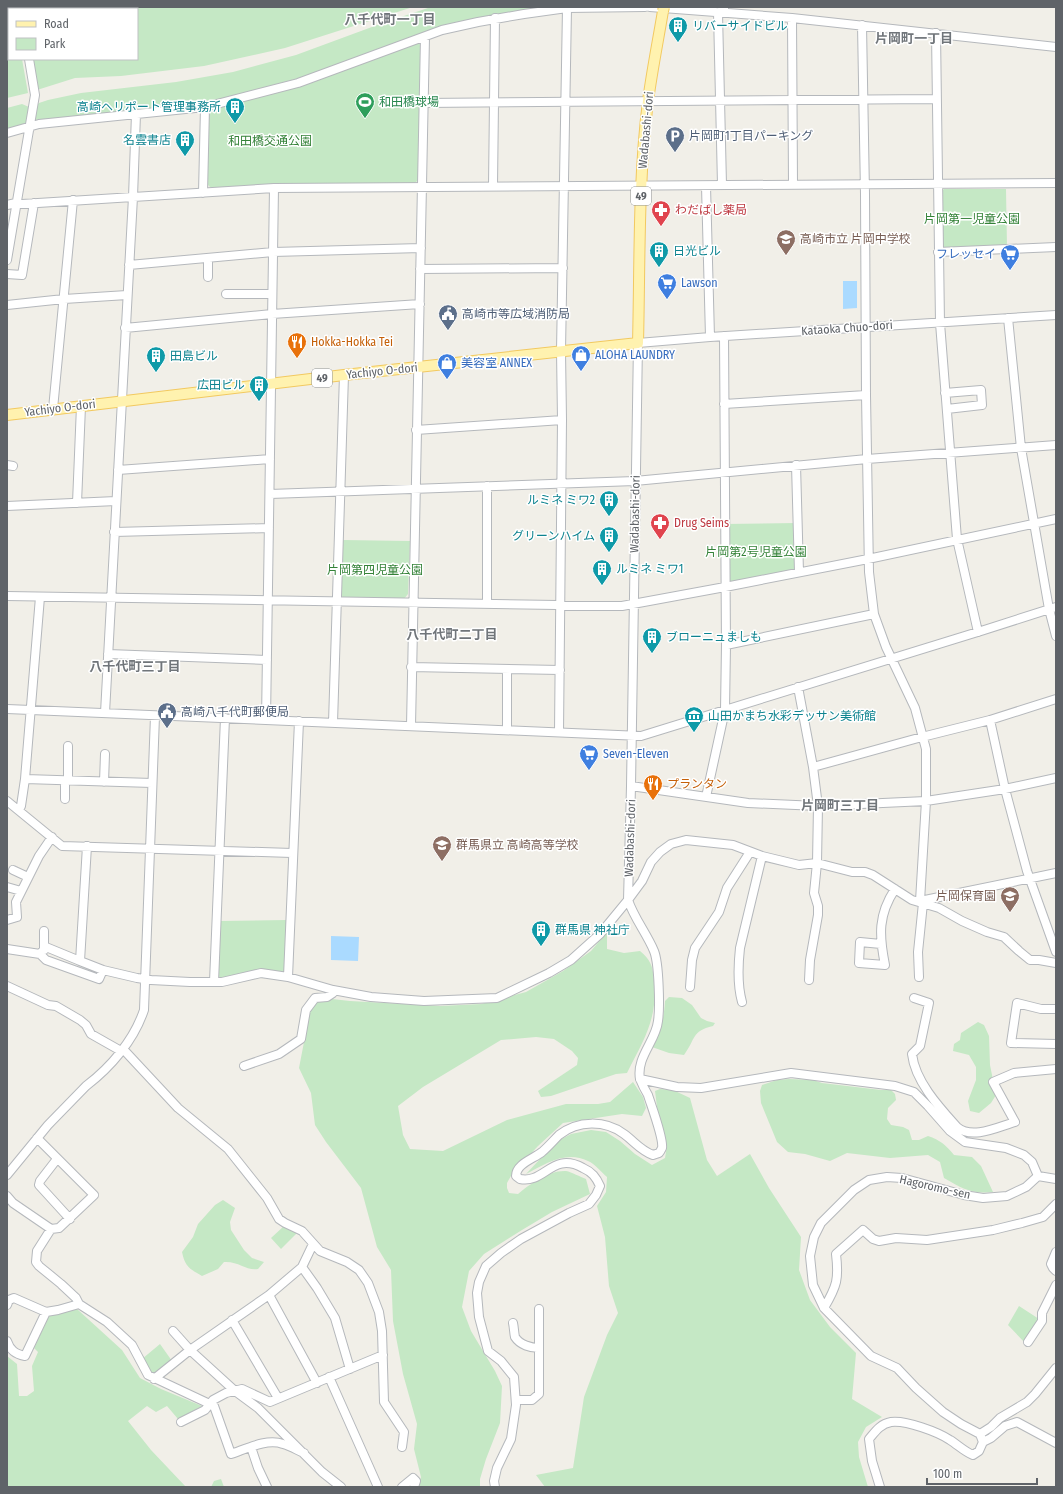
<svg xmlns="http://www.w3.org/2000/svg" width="1063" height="1494" viewBox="0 0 1063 1494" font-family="'Fira Sans Condensed','Noto Sans JP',sans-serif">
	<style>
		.green { fill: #c5e8c5 }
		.water { fill: #aadaff }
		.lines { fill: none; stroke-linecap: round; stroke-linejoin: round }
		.minor-casing { stroke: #b5b8bc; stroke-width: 10 }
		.major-casing { stroke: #f2c960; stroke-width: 12 }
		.minor { stroke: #fff; stroke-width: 8 }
		.major { stroke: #fff2af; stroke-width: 10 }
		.major-bridge-casing { stroke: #f2c960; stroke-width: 12; stroke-linecap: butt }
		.major-bridge { stroke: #fff2af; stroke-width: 10 }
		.labels { text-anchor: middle; stroke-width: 3; stroke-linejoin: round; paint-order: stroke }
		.shield { fill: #fff; stroke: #8f9295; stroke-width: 1 }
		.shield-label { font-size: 11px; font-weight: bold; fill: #5f6368 }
		.culture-label { font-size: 12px; fill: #0d838f; stroke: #fff; text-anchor: start }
		.leisure-label { font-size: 12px; fill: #27864d; stroke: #fff; text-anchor: start }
		.street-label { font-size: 12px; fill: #5f6368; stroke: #fff }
		.service-label { font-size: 12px; fill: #4e5e75; stroke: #fff; text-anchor: start }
		.park-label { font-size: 12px; fill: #348238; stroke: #fff }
		.health-label { font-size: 12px; fill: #be3a42; stroke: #fff; text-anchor: start }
		.education-label { font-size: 12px; fill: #785e54; stroke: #fff; text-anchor: start }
		.shop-label { font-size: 12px; fill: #366cbe; stroke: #fff; text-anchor: start }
		.food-label { font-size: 12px; fill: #c56008; stroke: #fff; text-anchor: start }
		.neighbourhood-label { font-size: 13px; font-weight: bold; fill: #70757a; stroke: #fff }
	</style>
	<rect width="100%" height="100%" fill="#f1efe8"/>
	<path class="green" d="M7,7H13L14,9H9V59H22L28,93L7,98Z
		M23,7H413L285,48L204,66L121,76L75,78L37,90L32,59H137V9H23Z
		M431,7H546L482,17L438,27L303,77L201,104L34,120L36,106L39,103L48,100L81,93L176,82L233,72L296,55L380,24Z
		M418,43L421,45L418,180L415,183H344L211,188L207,184L209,112L210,110L299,87Z
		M22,104L29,107L26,123L25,125L7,129V108Z
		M944,189H1006L1007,247L944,250L942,247L941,192Z
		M797,523L799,572L725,587L724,524Z
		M343,540L410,541L408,594L404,599L343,598L341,595Z
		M287,920L285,971L282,974L222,979L217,975L220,921Z
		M607,932V949L624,953L640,951C650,959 653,966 654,980C658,1019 644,1039 627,1073L616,1074L551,1096L541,1097L538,1091L577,1065L578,1058L572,1051L554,1039L536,1037L501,1040L423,1087L398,1106L403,1135L410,1149L443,1151L507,1120L566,1104H598L610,1102L633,1082L643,1097L646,1108L642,1116L622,1114L563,1123L538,1146L512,1174L507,1183V1188L509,1193L518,1194C530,1184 549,1170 566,1171C572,1172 580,1177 586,1179L590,1194L552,1212L522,1230L484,1254L469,1271L462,1307L471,1331L495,1371L502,1386L500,1423L486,1459L480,1479V1487H418L421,1477L414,1449L417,1424L403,1374L393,1321L391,1270L377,1247L361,1188L326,1142L315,1125L311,1093L299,1068L310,1011L316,1002L332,999L350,1001L440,1006L481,1004L526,992L563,971L591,951Z
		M669,997L682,998L692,1005L701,1018L707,1021L715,1023L713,1026C691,1031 696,1039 684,1055L669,1053L652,1047C660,1030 664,1020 665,1001Z
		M978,1022L984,1025L989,1036L990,1065L996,1095L991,1103L979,1113L970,1111L968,1101L976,1080V1067L969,1055L953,1051L954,1044L960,1040L961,1033Z
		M789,1079L813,1080L822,1083L881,1090H891L895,1094L896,1100L888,1108L887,1119L891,1125L903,1127L909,1130L912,1140H919L928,1136C940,1140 946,1145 954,1155L972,1157L981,1166L993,1192C971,1194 963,1189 944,1178L940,1162L928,1155L890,1158L847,1153L830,1161L805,1154L788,1152L777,1142L761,1103L760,1091L762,1085L777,1080Z
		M660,1089L673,1090L690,1098L707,1160L717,1176L750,1154L769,1188L801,1237L799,1270L810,1300L830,1327L856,1353L852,1399L882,1417L866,1427L858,1442L859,1457L868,1487H545L536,1475L573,1468L584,1397L607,1335L618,1313L609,1286L605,1237L597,1206L606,1192L607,1177C601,1172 595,1164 588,1161C566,1150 545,1164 526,1174L556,1142L571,1134L591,1130L606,1132L620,1141L635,1154L652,1165L665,1158L667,1146L658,1115L655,1091Z
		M223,1200L235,1208L230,1222L231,1230L244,1250L252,1258L264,1262L258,1269C246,1271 239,1261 224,1262L218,1269L202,1276C190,1269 185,1267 182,1252L193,1237L198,1224L215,1205Z
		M284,1226L297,1233L281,1249L271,1238Z
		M1019,1306L1039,1319L1025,1343L1008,1325Z
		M77,1309L122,1350L140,1378L161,1389L202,1406L178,1419L167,1406L156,1412L147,1406L128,1421L151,1450L186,1487H7V1356L17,1364L19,1396H27L34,1391L32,1366L38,1352L34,1348L49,1316Z
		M160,1344L172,1361L155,1374H151L142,1359Z
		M221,1479L224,1487H211L214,1481Z"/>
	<path class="water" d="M843,281H857V308L843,309Z
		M331,936L359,937L358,961L331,960Z"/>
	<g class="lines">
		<g class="minor-casing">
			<path id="minor" d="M20,7V9
				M650,7L792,18L1056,47
				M792,18L793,185
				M862,25L865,194L866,395L869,572L874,614L886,647L915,708L926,749V801L920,901L1056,873
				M936,33L940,323L957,539L978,632
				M423,103L936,99
				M7,133L39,124L205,107L298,83L442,30L478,22L524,14L567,8L645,7
				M722,185L718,13L724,9V7
				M493,186L495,18
				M706,186L710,337
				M203,193L205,107
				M7,205L16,203L22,204L274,188L1056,183
				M938,252L1056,247
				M208,258V277
				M7,260L35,95L29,59
				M129,265L273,252L421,248
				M420,269L563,268
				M7,274L22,275L34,203
				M226,294H272
				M7,305L64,299L127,295
				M1008,318L1021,448L1049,609L1056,636
				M125,328L272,314L420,304
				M945,393L981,390L982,405L947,409
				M724,404L866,395
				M53,409L73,200
				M416,430L562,420
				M7,465L13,466
				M796,465L799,572
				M118,470L270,459
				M487,486V604
				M270,494L635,481L867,459L1056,445
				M77,503L81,406
				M7,506L116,501
				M114,532L269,528
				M7,596L622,606L725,587L868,559L1056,519
				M726,645L874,614
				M108,654L267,660
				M411,667L560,670
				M798,687L813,767L818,806L817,863L814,893L818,906V915L810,960L809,980
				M7,709L641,736L981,631L1056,607
				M105,713L133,197L136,114
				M266,720L274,188
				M990,720L1005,789L1027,871L1056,952
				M333,723L344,375
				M411,726L425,37
				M507,730V669
				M559,732L562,420L561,351L567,8
				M813,767L922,737L990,720L1056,699
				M25,779L152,783
				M68,781V746
				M104,782L105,754
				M631,786L748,803L818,806L926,801L1005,789L1056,778
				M706,797L725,710L726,645L724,336
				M65,799V781
				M7,801L62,846L292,853
				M19,810L21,806L25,779L40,597
				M87,846L80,961L103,970L137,978L151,980L190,982H222L261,973L288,977L333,990L371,997L424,1001L497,998L549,973L571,960L600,934L628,900L642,881L651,862L660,852L671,844L686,840L733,845L762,856L799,865L817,863L852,872H865L873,875L912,900L939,908L962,921L987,932L1004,937L1019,951L1030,960H1039L1056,963
				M13,870L28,877
				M7,887L21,891
				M7,920L17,917L16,902L39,856L52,837
				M44,931V950
				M881,944L860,942L859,963L885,965C879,935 878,915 895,889
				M7,949L40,954L46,960L99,979L103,970
				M40,954L46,947L80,961
				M288,977L299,721
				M919,977L918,952L923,903
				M214,982L225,718
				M7,986L48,1005L56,1006L80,1020L86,1025L91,1034L121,1051
				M690,987L692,960L695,948L719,912L727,888L750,852
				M914,998L929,1003L920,1046L912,1054C915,1081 939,1107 957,1127L953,1129
				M742,1002C737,984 738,966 740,948L762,856
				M1056,1009H1041L1017,1003L1011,1043L1056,1044
				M123,1049L178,1108L228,1149L267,1198L279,1219L285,1223L302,1231L320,1251L347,1262L359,1270L368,1283L379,1312L382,1331L384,1402L404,1432L402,1447
				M244,1066L279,1054L301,1039L306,1010L315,998L327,997L333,993V990
				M640,1079L677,1087L701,1088L791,1073L895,1086L914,1092L928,1106L950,1131L965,1142L1006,1148L1024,1155L1032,1162L1038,1176L1026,1187L1007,1196L983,1198L964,1195L902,1178L887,1177L869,1180L854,1190L821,1223L814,1237L810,1256L813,1285L824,1308L871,1356L897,1368L916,1388L943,1412L961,1424L980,1434L983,1442L979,1451L973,1455C965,1452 958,1445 950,1440C938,1432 906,1420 891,1422C880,1424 875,1432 869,1439L872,1461L880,1487
				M957,1127C972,1140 998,1127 1015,1122L993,1082L1014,1073L1056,1069
				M57,1159L40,1181L39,1185L70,1219
				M7,1175L48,1125L86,1086C111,1067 134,1040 144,1010L155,716
				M1038,1176L1056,1179
				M7,1196L13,1203L51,1229L59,1228L94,1195L37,1138
				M51,1229L37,1251L36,1262L39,1266L61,1284L76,1298L79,1304L107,1322L132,1345L148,1375L214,1406L231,1454C246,1449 267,1438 283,1444C290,1446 297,1450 304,1453
				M1056,1252L1051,1264L1053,1268L1056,1271
				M302,1267L317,1288L335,1318L350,1369
				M269,1295L317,1383
				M7,1305L9,1300L14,1298L46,1312L58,1310L79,1304
				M824,1308C837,1286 839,1279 836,1254L863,1230L873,1239L879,1241L896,1238L927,1240L993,1230L1022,1223L1043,1217L1056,1204
				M232,1320L278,1398
				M513,1323C514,1327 514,1333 515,1337C520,1345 531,1348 539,1348
				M173,1331L190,1350L235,1391L258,1408L322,1472L341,1487
				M7,1341C10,1350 15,1354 25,1356L46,1312
				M1028,1342L1042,1321V1313L1056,1285
				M329,1377L378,1487
				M154,1379L190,1350L269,1295L302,1267L313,1244
				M516,1400H532L539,1394V1309
				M181,1422L205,1410L213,1400L226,1393L242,1389L270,1402L383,1355
				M980,1434L991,1427L1000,1418L1027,1402L1035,1394L1056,1368
				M983,1442L991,1438L1005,1426L1017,1422L1056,1443
				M251,1447L258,1468L267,1487
				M402,1487L413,1478L416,1481L414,1487
				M495,1487L494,1481L497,1468L511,1439L516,1405L514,1377L501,1361L488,1351L479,1317L477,1293L479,1282L486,1266L501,1253L521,1239L569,1213L589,1204L596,1195L600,1186C596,1177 592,1172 583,1168C552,1151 545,1184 520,1179L516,1176C516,1164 533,1159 542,1152C548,1147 553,1141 559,1135C578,1120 605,1120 624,1134C635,1142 640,1150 653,1155L659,1153C660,1152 661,1150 662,1148C664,1139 651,1105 648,1095C645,1090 642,1084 640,1079C636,1057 656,1041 658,1021C660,1008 659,963 654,951C647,934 634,918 628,900L631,786L638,343L710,337L1056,315"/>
		</g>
		<g class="major-casing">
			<path id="major" d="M7,415L344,375L638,343C640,263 638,181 648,101C652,71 658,41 663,11"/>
		</g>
		<use href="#minor" class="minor"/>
		<use href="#major" class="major"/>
		<g class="major-bridge-casing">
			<path id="major-bridge" d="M663,11L664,7"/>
		</g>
		<use href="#major-bridge" class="major-bridge"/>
	</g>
	<defs>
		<g id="building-pin" transform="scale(1)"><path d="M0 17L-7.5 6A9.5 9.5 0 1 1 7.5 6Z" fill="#0f9aa8" stroke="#fff"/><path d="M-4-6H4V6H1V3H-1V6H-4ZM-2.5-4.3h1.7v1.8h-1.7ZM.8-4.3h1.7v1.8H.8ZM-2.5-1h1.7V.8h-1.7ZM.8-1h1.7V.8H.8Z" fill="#fff"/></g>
		<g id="stadium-pin" transform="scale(1)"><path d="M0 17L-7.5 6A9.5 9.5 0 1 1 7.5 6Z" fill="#2e9e5b" stroke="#fff"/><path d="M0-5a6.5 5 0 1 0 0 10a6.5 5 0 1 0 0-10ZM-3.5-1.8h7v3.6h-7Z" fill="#fff"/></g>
		<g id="parking-pin" transform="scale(1)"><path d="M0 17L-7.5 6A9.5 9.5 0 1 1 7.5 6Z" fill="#5c6f8a" stroke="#fff"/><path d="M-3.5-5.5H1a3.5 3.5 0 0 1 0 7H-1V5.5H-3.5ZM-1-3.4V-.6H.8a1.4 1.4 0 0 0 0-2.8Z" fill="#fff"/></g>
		<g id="pharmacy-pin" transform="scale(1)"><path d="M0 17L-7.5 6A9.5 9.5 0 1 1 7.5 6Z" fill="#e0444e" stroke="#fff"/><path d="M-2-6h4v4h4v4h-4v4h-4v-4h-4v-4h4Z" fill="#fff"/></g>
		<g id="school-pin" transform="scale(1)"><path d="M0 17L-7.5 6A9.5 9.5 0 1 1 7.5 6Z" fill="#8d6e63" stroke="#fff"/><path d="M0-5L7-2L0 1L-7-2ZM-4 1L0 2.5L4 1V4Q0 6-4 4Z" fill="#fff"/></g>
		<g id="supermarket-pin" transform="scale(1)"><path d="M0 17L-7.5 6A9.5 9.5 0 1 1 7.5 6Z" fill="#3f7fe0" stroke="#fff"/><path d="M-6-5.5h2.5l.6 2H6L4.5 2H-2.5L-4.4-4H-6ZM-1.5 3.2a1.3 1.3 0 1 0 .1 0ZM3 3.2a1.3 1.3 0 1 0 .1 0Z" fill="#fff"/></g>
		<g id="civic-pin" transform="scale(1)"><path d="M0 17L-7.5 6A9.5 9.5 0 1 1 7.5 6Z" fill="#5c6f8a" stroke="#fff"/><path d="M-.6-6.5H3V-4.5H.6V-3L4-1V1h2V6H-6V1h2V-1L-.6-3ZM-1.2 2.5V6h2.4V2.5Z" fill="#fff"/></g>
		<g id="restaurant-pin" transform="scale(1)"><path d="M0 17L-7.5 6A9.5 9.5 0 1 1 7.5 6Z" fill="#e8710a" stroke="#fff"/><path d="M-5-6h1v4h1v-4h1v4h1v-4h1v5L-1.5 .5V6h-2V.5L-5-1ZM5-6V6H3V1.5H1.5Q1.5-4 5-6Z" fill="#fff"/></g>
		<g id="shop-pin" transform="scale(1)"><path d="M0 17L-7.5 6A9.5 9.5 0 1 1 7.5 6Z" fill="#3f7fe0" stroke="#fff"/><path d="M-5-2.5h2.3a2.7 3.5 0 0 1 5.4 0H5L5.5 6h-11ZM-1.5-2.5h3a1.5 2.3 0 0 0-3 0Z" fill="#fff"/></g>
		<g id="museum-pin" transform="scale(1)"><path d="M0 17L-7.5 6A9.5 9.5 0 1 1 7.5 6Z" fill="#0f9aa8" stroke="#fff"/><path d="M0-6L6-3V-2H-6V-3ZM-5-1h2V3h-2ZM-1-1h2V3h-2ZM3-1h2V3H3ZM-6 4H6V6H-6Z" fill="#fff"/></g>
	</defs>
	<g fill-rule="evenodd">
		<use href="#building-pin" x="678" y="26"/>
		<use href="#stadium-pin" x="365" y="102"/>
		<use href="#building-pin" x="235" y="107"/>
		<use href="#parking-pin" x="675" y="136"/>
		<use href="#building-pin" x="185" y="140"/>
		<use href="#pharmacy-pin" x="661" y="210"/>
		<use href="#school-pin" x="786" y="239"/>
		<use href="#building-pin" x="659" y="251"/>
		<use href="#supermarket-pin" x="1010" y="254"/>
		<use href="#supermarket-pin" x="667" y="283"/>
		<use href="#civic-pin" x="448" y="314"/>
		<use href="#restaurant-pin" x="297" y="342"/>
		<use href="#shop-pin" x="581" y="355"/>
		<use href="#building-pin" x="156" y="356"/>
		<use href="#shop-pin" x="447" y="363"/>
		<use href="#building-pin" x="259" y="385"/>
		<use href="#building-pin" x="609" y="500"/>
		<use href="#pharmacy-pin" x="660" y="523"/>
		<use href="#building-pin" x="609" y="536"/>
		<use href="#building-pin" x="602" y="569"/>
		<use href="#building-pin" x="652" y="637"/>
		<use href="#civic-pin" x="167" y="712"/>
		<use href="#museum-pin" x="694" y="716"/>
		<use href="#supermarket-pin" x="589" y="754"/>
		<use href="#restaurant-pin" x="653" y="784"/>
		<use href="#school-pin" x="442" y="845"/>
		<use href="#school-pin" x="1010" y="896"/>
		<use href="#building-pin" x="541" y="930"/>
	</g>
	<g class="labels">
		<g class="shield">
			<rect x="631" y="187" width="20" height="18" rx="3"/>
			<rect x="312" y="369" width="20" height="18" rx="3"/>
		</g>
		<g class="shield-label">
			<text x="641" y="200">49</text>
			<text x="322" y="382">49</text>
		</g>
		<g class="culture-label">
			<text x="692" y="30">リバーサイドビル</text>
			<text x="221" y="111" text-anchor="end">高崎ヘリポート管理事務所</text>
			<text x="171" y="144" text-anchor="end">名雲書店</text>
			<text x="673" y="255">日光ビル</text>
			<text x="170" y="360">田島ビル</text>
			<text x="245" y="389" text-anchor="end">広田ビル</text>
			<text x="595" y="504" text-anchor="end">ルミネ ミワ2</text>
			<text x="595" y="540" text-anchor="end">グリーンハイム</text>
			<text x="616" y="573">ルミネ ミワ1</text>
			<text x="666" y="641">ブローニュましも</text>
			<text x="708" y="720">山田かまち水彩デッサン美術館</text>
			<text x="555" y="934">群馬県 神社庁</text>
		</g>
		<g class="leisure-label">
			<text x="379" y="106">和田橋球場</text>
		</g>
		<g class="street-label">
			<text transform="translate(646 130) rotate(-85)" y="4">Wadabashi-dori</text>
			<text transform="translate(847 328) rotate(-4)" y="4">Kataoka Chuo-dori</text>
			<text transform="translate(382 371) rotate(-6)" y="4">Yachiyo O-dori</text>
			<text transform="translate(60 408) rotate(-7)" y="4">Yachiyo O-dori</text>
			<text transform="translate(635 514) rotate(-89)" y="4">Wadabashi-dori</text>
			<text transform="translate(630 838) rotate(-88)" y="4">Wadabashi-dori</text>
			<text transform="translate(935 1187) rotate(13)" y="4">Hagoromo-sen</text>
		</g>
		<g class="service-label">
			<text x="689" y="140">片岡町1丁目パーキング</text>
			<text x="462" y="318">高崎市等広域消防局</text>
			<text x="181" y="716">高崎八千代町郵便局</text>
		</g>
		<g class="park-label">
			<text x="270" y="145">和田橋交通公園</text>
			<text x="972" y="223">片岡第一児童公園</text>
			<text x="756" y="556">片岡第2号児童公園</text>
			<text x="375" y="574">片岡第四児童公園</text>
		</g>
		<g class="health-label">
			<text x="675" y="214">わだばし薬局</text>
			<text x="674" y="527">Drug Seims</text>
		</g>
		<g class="education-label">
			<text x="800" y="243">高崎市立 片岡中学校</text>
			<text x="456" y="849">群馬県立 高崎高等学校</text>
			<text x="996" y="900" text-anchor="end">片岡保育園</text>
		</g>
		<g class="shop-label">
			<text x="996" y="258" text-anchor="end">フレッセイ</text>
			<text x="681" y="287">Lawson</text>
			<text x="595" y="359">ALOHA LAUNDRY</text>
			<text x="461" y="367">美容室 ANNEX</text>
			<text x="603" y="758">Seven-Eleven</text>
		</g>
		<g class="food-label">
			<text x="311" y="346">Hokka-Hokka Tei</text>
			<text x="667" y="788">プランタン</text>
		</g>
		<g class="neighbourhood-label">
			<text x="390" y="24">八千代町一丁目</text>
			<text x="914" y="43">片岡町一丁目</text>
			<text x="452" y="639">八千代町二丁目</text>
			<text x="135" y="671">八千代町三丁目</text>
			<text x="840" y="810">片岡町三丁目</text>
		</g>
	</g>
	<rect width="1063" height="1494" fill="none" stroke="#5f6368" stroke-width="16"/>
	<rect x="8" y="8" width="130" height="52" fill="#ffffff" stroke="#bfc1c3"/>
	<rect x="16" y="21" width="20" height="6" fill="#fff2af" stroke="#bfc1c3"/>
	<text x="44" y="28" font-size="12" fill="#5f6368">Road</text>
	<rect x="16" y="38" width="20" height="12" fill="#c5e8c5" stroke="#bfc1c3"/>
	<text x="44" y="48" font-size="12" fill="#5f6368">Park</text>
	<path d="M927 1478v6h110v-6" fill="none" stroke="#5f6368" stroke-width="2"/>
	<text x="933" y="1478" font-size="12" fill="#5f6368" stroke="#ffffff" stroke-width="3" paint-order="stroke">100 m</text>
</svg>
